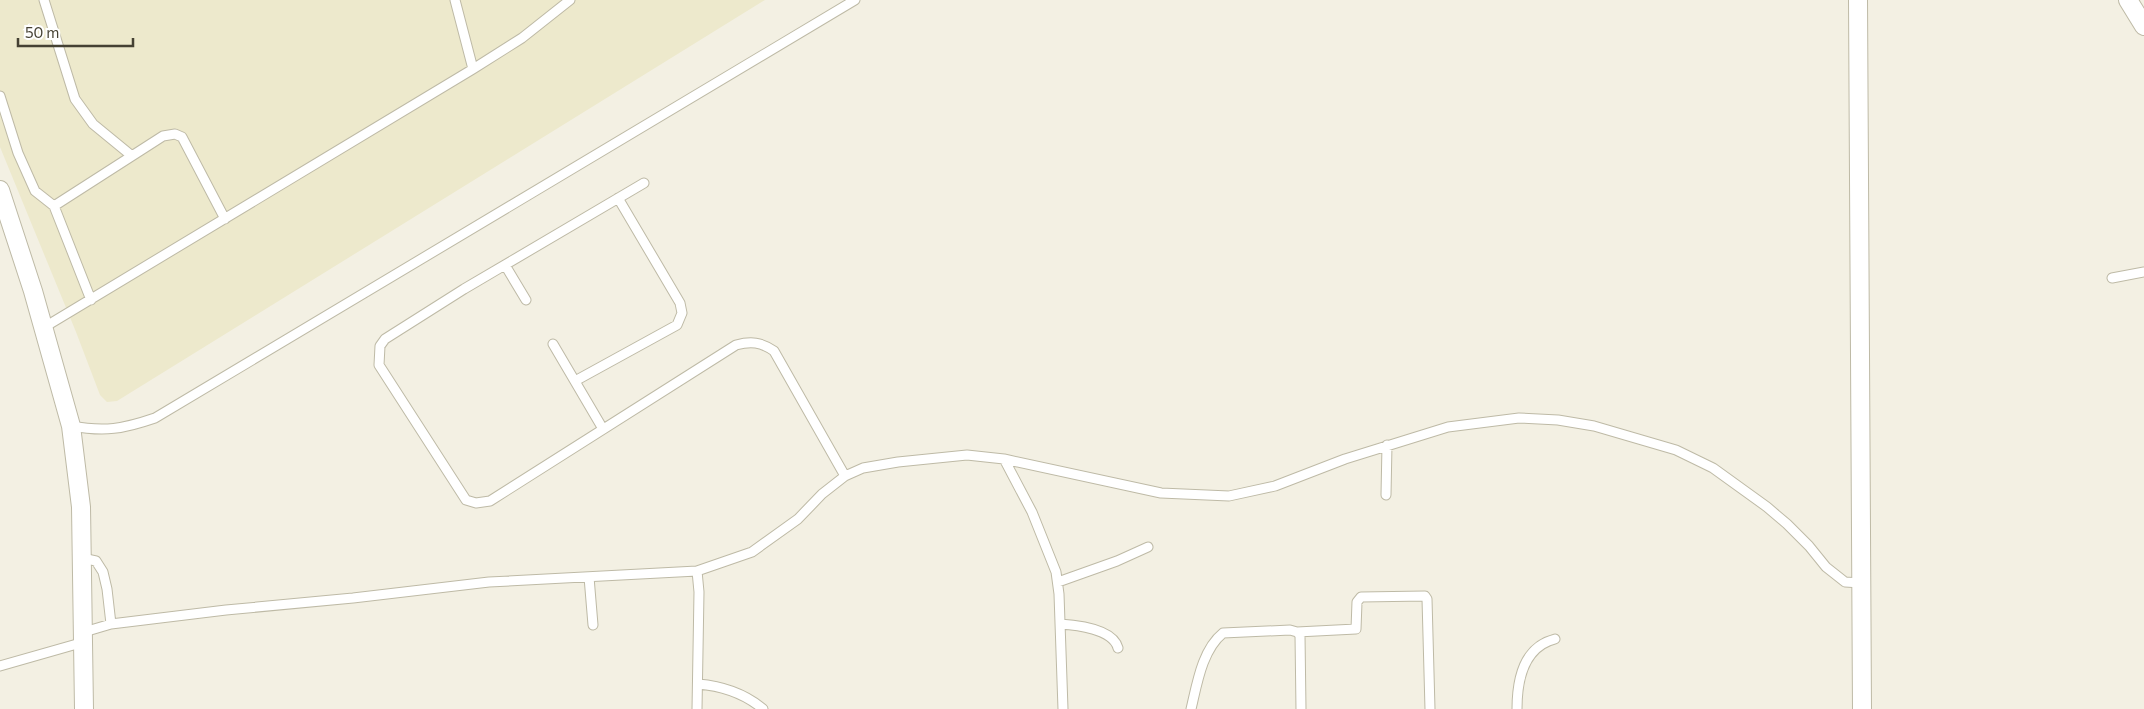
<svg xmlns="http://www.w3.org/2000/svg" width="2144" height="709" viewBox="0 0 2144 709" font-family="Commissioner,sans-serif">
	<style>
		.education { fill: #ede9cc }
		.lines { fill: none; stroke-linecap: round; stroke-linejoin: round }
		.service-casing { stroke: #bebaa6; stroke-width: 11 }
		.minor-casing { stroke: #bebaa6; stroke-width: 20 }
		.service { stroke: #fff; stroke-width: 9 }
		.minor { stroke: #fff; stroke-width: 18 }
	</style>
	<rect width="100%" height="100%" fill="#f3f0e3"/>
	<path class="education" d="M0,0H765L117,401L107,402L100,395L76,332L0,147Z"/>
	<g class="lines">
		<g class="service-casing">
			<path id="service" d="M44,0L75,99L93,124L132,156
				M455,0L473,69
				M0,96L18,153L35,191L54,206L91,300
				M644,183L464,289L385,339L380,346L379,365L466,500L476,503L490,501L736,345C751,341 761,342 774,351L845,476
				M54,206L163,136L175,134L182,137L225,219
				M505,265L526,300
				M2112,278L2144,272
				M43,328L473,69L522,38L570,0
				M553,344L603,429
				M575,381L677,325L682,313L680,303L618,198
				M71,426C105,432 123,429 155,418L855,0
				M1004,459L1032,512L1056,572L1059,594L1063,709
				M1386,495L1387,445
				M82,558L96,561L103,572L107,589L111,624
				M697,571L699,592L697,709
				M589,577L593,625
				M1058,582L1117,561L1148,547
				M1060,624C1076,625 1113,629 1118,648
				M84,632L111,624L226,610L353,598L489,582L697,571L752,552L798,519L822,494L845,476L863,468L898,462L967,455L1004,459L1161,493L1229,496L1275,486L1345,459L1448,427L1519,418L1558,420L1594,426L1676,450L1713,468L1767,507L1787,524L1809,546L1826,567L1845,582L1861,583
				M1297,632L1356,629L1357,602L1361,597L1425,596L1427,599L1430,709
				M0,666L84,642
				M698,684C722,686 744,693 763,709
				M1191,709C1197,684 1202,650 1223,633L1290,630L1297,632L1300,635L1301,709
				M1517,709C1517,680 1523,647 1555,639"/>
		</g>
		<g class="minor-casing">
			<path id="minor" d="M1858,0L1862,709
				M2128,0L2144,26
				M0,190L33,291L71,426L81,507L84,709"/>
		</g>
		<use href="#service" class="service"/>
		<use href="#minor" class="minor"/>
	</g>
	<path d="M18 38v8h115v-8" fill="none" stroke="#454133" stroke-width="2.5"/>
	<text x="25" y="38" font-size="15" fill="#454133" stroke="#ffffff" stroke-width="4" paint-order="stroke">50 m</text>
</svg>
